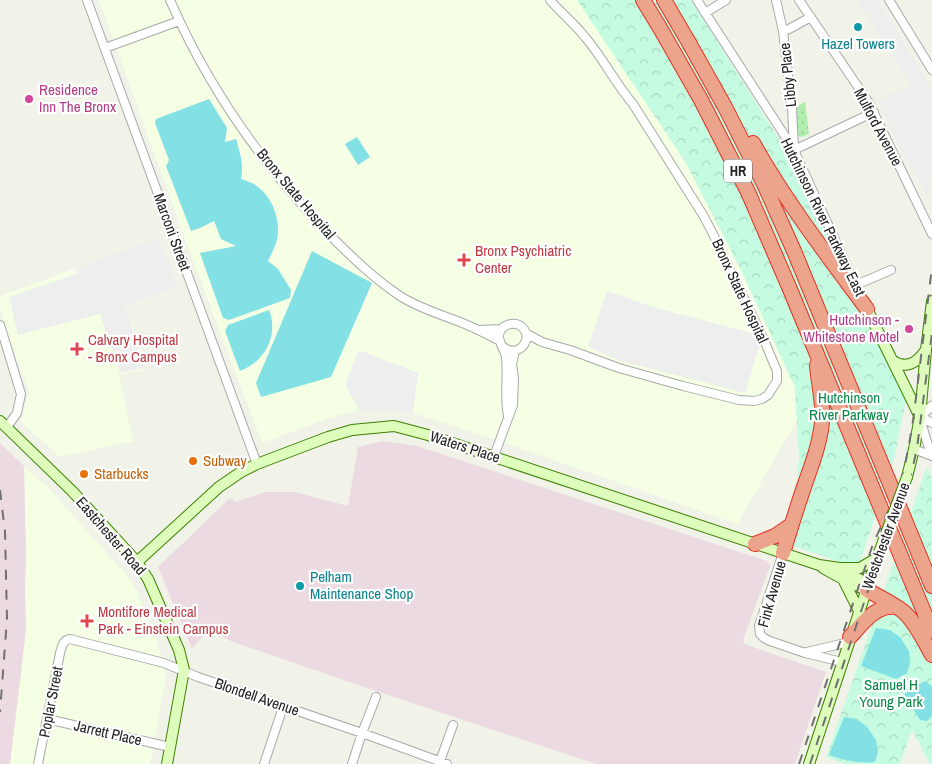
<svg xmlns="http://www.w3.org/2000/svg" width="932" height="764" viewBox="0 0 932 764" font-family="'Archivo Narrow',sans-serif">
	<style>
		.education { fill: #f4ffe4 }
		.railway { fill: #ebdae1 }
		.grass { fill: url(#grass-dots) }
		.park { fill: url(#park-crowns) }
		.pitch { fill: #83e0e4 }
		.parking { fill: #eee }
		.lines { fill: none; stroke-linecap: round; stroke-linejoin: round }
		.minor-casing { stroke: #a9a9a9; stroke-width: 10 }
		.tertiary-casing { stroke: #a9a9a9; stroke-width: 11 }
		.secondary-casing { stroke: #3c8100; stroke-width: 12 }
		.motorway-casing { stroke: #e33122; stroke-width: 16 }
		.minor { stroke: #fff; stroke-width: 8 }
		.tertiary { stroke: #fff; stroke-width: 9 }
		.secondary { stroke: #defcbc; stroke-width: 10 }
		.motorway { stroke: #eca48d; stroke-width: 14 }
		.rail { stroke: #707070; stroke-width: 2; stroke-dasharray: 10 10; stroke-linecap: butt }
		.secondary-bridge-casing { stroke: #3c8100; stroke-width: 12; stroke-linecap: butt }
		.secondary-bridge { stroke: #defcbc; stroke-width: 10 }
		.culture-dot { fill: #0f9aa8; stroke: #fff; stroke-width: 2 }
		.hotel-dot { fill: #d1479c; stroke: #fff; stroke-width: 2 }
		.health-dot { fill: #e0444e; stroke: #fff; stroke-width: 2 }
		.food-dot { fill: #e8710a; stroke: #fff; stroke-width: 2 }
		.labels { text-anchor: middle; stroke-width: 4.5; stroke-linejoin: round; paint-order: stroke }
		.shield { fill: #fff; stroke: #646464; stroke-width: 1 }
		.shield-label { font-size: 14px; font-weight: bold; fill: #222 }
		.culture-label { font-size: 15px; fill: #0d838f; stroke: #fff }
		.street-label { font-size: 15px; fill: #222; stroke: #fff }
		.hotel-label { font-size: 15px; fill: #b23c85; stroke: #fff; text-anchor: start }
		.health-label { font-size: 15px; fill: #be3a42; stroke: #fff; text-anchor: start }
		.park-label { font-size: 15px; fill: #078848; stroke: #fff }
		.food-label { font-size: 15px; fill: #c56008; stroke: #fff; text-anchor: start }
	</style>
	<defs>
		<pattern id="grass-dots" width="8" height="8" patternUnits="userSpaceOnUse" patternTransform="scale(1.25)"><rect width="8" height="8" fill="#b1edad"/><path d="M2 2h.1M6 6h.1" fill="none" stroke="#98cb95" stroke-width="1.8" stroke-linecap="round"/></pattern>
		<pattern id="park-crowns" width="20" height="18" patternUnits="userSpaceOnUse" patternTransform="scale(1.25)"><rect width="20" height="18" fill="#c5fce1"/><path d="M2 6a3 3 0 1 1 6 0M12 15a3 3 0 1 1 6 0" fill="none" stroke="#a9d8c1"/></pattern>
	</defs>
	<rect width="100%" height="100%" fill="#f1f2e8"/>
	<path class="education" d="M99,0H577L686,163L741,270L795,387L797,420L737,524L490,438L413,413L387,410H359L329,418L262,443L189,250Z
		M158,238L178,287L125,306L147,369L119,375L133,441L59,457L21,421L29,392L6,329L0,306V296Z
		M24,466L52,492L127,576L135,587L159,647L166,677L150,764H10L26,630L25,590L26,556Z"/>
	<path class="railway" d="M383,441L417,446L767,561L770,566L743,640L744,644L826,672L795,764H596L361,686L231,641L208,630L192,649L158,567L230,498L236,502L265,492H295L348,506L358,447Z
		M0,443L24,466L26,556L25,590L26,630L10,764H0Z"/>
	<path class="grass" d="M805,102L809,134L802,137L798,136L795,107Z"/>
	<path class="park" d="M577,0H691L791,158L906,400L894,459L858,568L790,545L799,458L795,387L741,270L686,163Z
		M927,466L932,478V764H930L912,730L900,764H846L826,757Z"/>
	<path class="pitch" d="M209,99L227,128L225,142L236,139C240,152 244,166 241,179C247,181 254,183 259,188C274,199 282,225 276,243C274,249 271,255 268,261L278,269L291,290L290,298L229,320L223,318L200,253L236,246L221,239L214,221L200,228L191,231L166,166L169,160L155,123L156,119Z
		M357,137L370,157L358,165L345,144Z
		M312,251L372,283L331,377L261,397L256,383Z
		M269,310C279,335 265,362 240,371L225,331L228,325Z
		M876,628L890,630L900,637L909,651L910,663L907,673L896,679L861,666Z
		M925,681L932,686V716L927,721L920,720L904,694Z
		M844,717L857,719L867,727L876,740L878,752L875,762C860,764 843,760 829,755Z"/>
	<path class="parking" d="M857,0H878L932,89V166L928,198L899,147L878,100L911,85L887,45Z
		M158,238L178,287L125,306L145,368L120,373L100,314L18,335L9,297L77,274L76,268Z
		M607,291L659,309L753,333L760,344L745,393L621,361L588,347Z
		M359,350L418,373L413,413L387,410H359L345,384Z"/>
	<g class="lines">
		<g class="minor-casing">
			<path id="minor" d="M87,0L257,464
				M170,0C207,85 262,164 326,231C348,254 373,278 400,296C417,307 436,313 455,320C471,326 485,333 500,341
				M697,0L794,150L857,288
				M776,0L783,31L792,109L794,148
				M799,0L869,103L932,234
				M889,0L932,70
				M705,13L726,0
				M783,31L789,29L811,17
				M105,48L179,21
				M794,150L874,112
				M856,285L891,270
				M0,325L21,394L17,413L7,427
				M479,330L501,329
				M527,334L542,342L570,350L619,368L683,386L739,400L754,401L762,399L768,395L777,381V371L764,340L712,232L703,215L633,104C615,83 603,58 585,37C575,24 561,13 550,0
				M502,346C504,347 507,350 509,350C522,354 532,338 523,328C516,320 501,324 499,335C498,342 505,350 506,357C508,377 504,396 508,416
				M920,416L932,423
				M921,421L926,439L932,456
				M914,449L932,456
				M494,456L513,405L514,378L512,364L515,351
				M783,553L759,626L760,634L764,638L770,641L805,653L842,662
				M807,652L849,642
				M47,719L170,747
				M38,764L60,653C62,646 63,640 70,639L164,663L198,677L362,733L447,764
				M264,764L283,707
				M352,764L362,733L376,697
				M439,764L453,725"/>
		</g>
		<g class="tertiary-casing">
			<path id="tertiary" d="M920,416L932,406"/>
		</g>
		<g class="secondary-casing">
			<path id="secondary" d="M867,309L919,415
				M892,360C905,370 917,363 925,351
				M0,421L72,491L137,562L148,579L179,650L184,670L167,764
				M907,477L914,449L920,416L926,350L932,301
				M137,562L219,487L241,472L257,464L328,437L352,430L394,426L428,435L819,565L840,568L868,584
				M823,568L843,579L866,590
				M841,568H860L877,558
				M843,579L859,611
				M809,764L877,558"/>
		</g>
		<g class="motorway-casing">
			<path id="motorway" d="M643,0L660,28L701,100L748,192L789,287L932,631
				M664,0L688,41L725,107L764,184L794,251L932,586
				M753,143C786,202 827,255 867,309
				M755,544L775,536L791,525
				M783,553C790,530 797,507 805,484C812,464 820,443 822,422C824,403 818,383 817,365
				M867,590C879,597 893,603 904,612C916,623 924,641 932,655
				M850,637C862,624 876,604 896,607"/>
		</g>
		<use href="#minor" class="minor"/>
		<use href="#tertiary" class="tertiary"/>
		<use href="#secondary" class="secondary"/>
		<use href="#motorway" class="motorway"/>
		<path class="rail" d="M0,490L5,532L7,619L0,712
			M896,521L910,480L917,448L932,333
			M799,764L873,544L897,492L903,475L909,445L914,414L932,267
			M810,764L894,513"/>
		<g class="secondary-bridge-casing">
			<path id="secondary-bridge" d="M877,558L907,477"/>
		</g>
		<use href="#secondary-bridge" class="secondary-bridge"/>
	</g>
	<g class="culture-dot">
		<circle cx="858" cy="27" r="5"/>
		<circle cx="300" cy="586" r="5"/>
	</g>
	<g class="hotel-dot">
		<circle cx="29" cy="99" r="5"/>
		<circle cx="909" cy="329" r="5"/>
	</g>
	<g class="health-dot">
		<path d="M461.5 252.5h5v5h5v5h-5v5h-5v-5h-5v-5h5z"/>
		<path d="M74.5 341.5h5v5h5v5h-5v5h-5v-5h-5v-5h5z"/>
		<path d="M84.5 613.5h5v5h5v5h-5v5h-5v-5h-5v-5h5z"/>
	</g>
	<g class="food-dot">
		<circle cx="193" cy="461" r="5"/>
		<circle cx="84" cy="474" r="5"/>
	</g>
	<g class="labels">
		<rect class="shield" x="724" y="159.5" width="28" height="23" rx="4"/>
		<g class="shield-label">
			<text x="738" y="176">HR</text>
		</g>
		<g class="culture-label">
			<text x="858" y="49">Hazel Towers</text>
			<text x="310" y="582" text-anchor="start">Pelham<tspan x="310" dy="17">Maintenance Shop</tspan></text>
		</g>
		<g class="street-label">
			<text transform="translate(788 75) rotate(-96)" y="5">Libby Place</text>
			<text transform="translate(878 127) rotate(62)" y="5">Mulford Avenue</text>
			<text transform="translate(296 194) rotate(50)" y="5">Bronx State Hospital</text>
			<text transform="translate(823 217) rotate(64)" y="5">Hutchinson River Parkway East</text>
			<text transform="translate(172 232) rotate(70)" y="5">Marconi Street</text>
			<text transform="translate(740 291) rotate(65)" y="5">Bronx State Hospital</text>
			<text transform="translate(465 447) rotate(18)" y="5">Waters Place</text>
			<text transform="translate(111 536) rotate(49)" y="5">Eastchester Road</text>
			<text transform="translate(886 536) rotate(-70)" y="5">Westchester Avenue</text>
			<text transform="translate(772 594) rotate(-74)" y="5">Fink Avenue</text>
			<text transform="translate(257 697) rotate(19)" y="5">Blondell Avenue</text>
			<text transform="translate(51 702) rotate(-79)" y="5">Poplar Street</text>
			<text transform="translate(108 733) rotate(13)" y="5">Jarrett Place</text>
		</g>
		<g class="hotel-label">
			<text x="39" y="95">Residence<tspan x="39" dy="17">Inn The Bronx</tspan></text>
			<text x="899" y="325" text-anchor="end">Hutchinson -<tspan x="899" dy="17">Whitestone Motel</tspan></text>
		</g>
		<g class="health-label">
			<text x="475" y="256">Bronx Psychiatric<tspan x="475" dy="17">Center</tspan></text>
			<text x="88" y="345">Calvary Hospital<tspan x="88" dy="17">- Bronx Campus</tspan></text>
			<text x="98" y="617">Montifore Medical<tspan x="98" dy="17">Park - Einstein Campus</tspan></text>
		</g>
		<g class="park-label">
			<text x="849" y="403">Hutchinson<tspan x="849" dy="17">River Parkway</tspan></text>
			<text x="891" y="690">Samuel H<tspan x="891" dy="17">Young Park</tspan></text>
		</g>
		<g class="food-label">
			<text x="203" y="466">Subway</text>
			<text x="94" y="479">Starbucks</text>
		</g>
	</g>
</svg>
